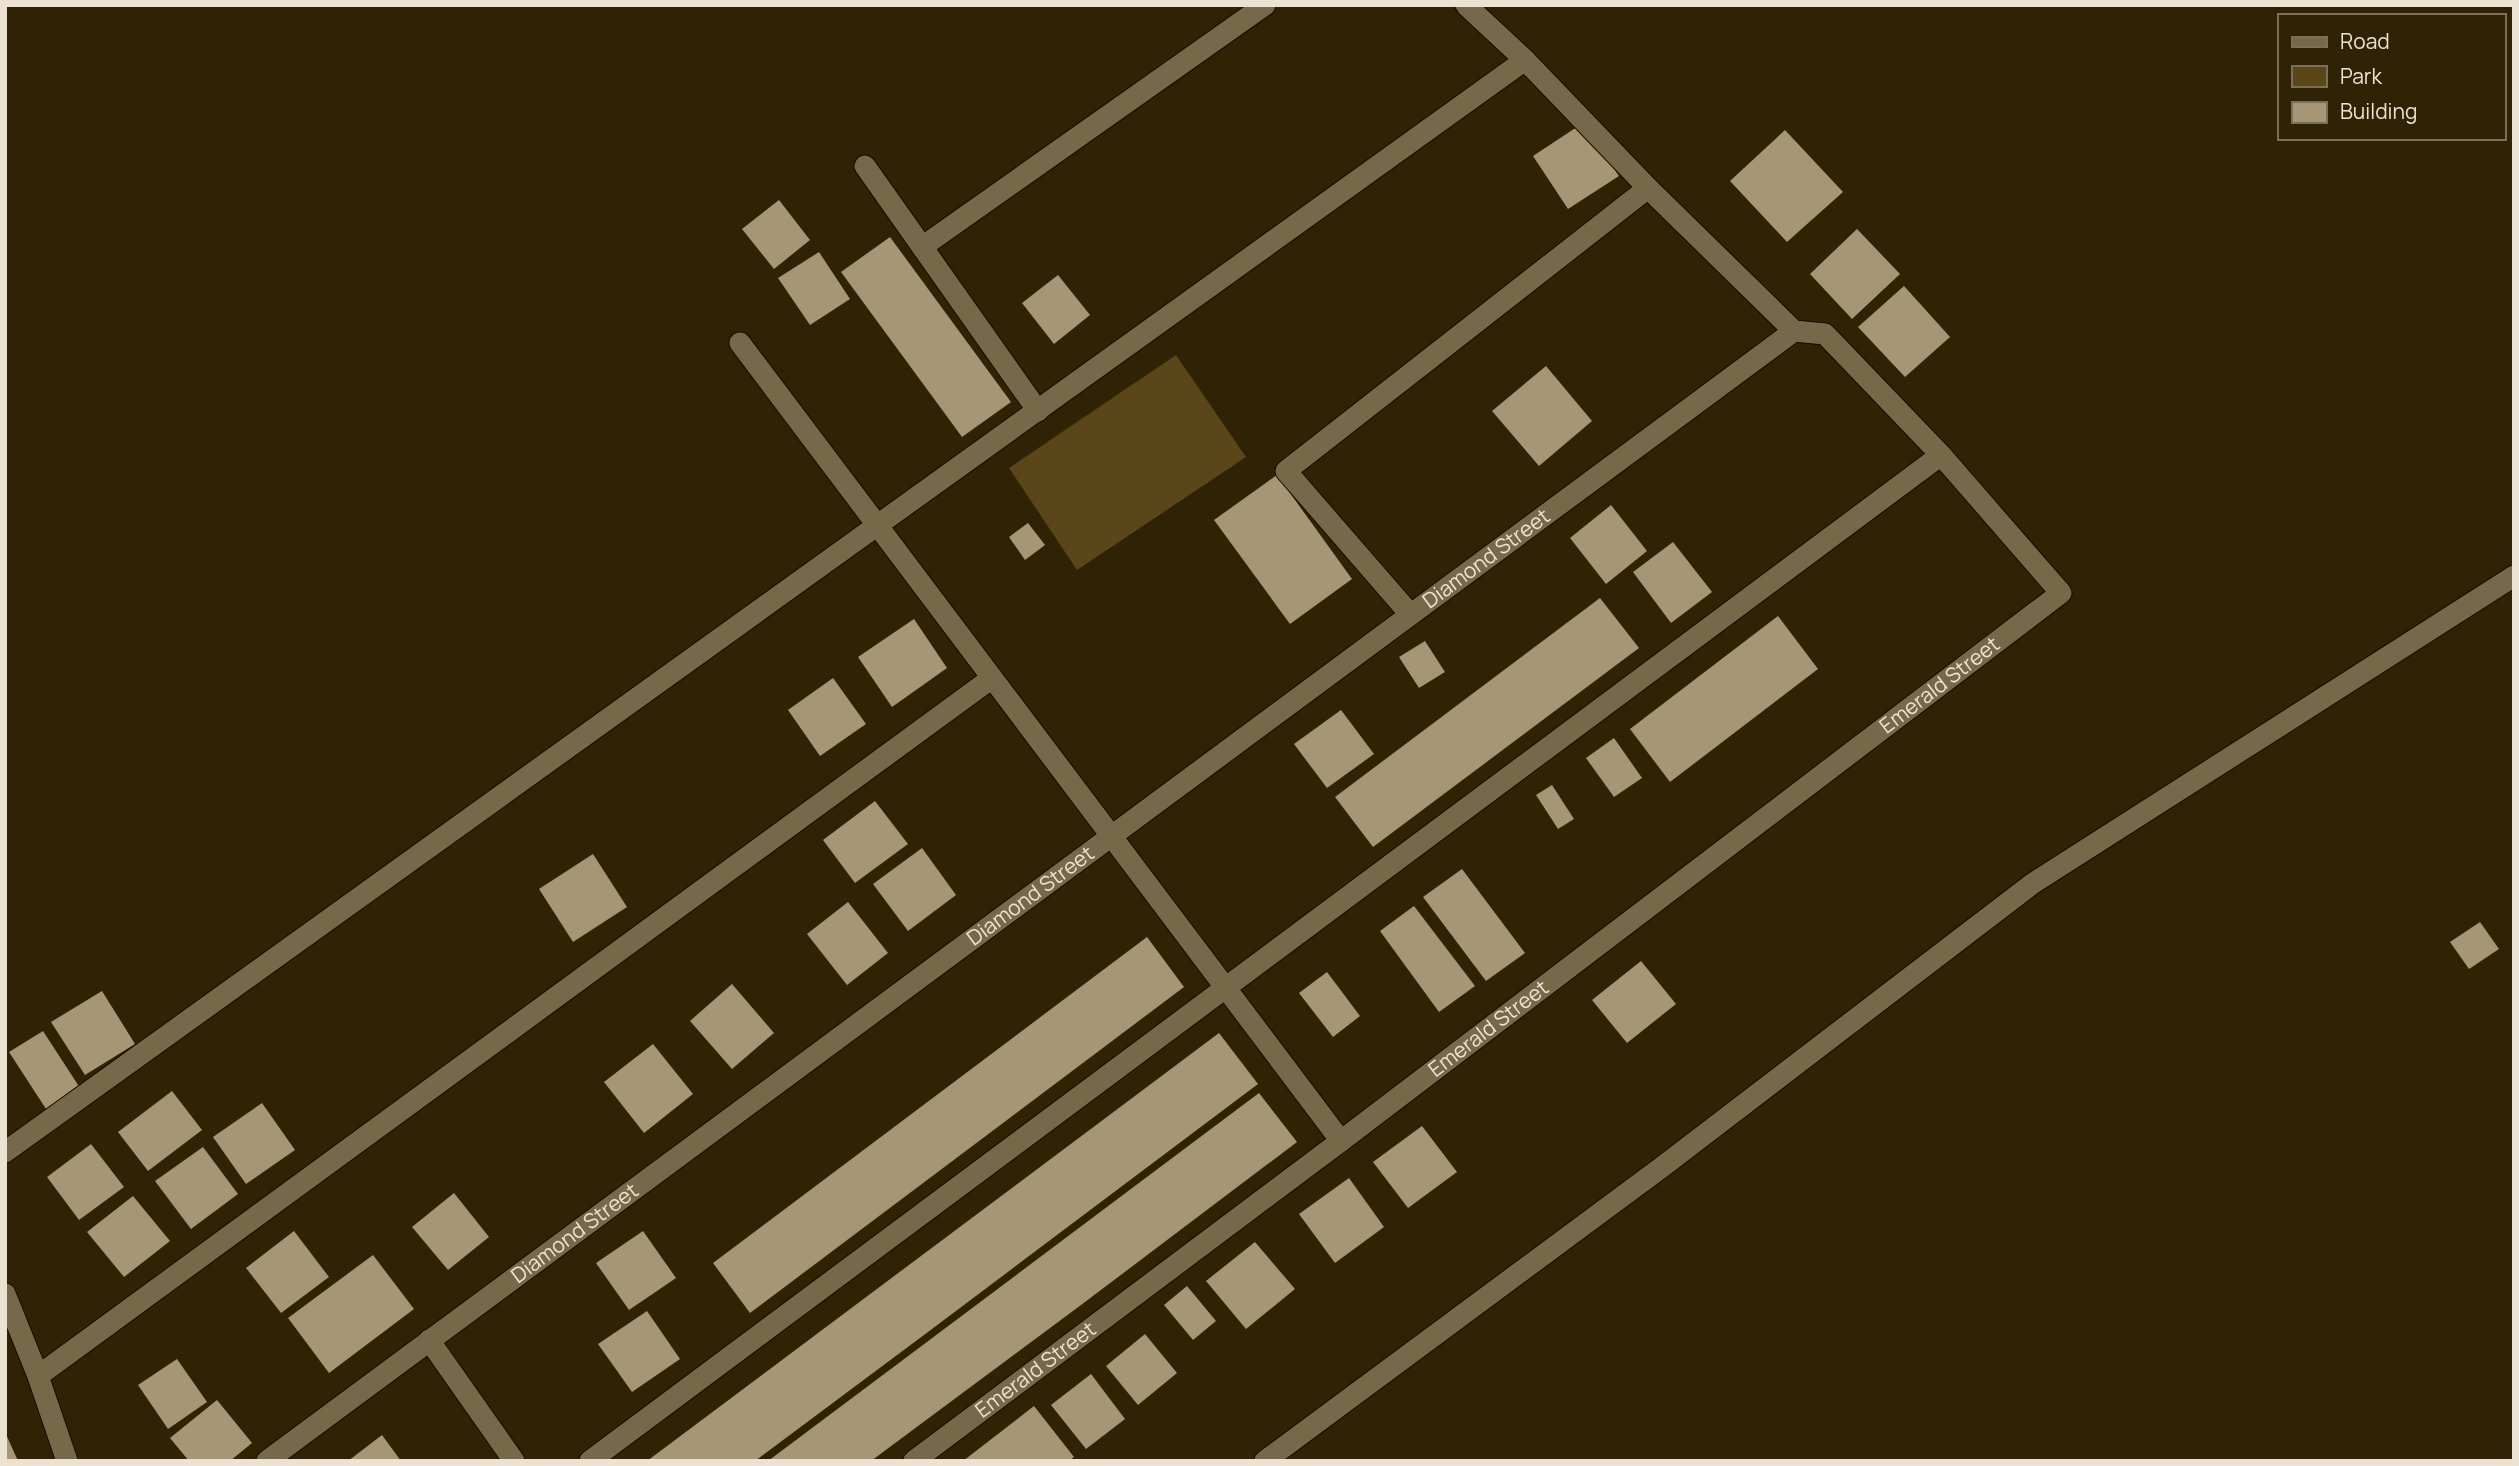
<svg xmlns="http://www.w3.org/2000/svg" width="2519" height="1466" viewBox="0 0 2519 1466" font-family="Manrope,sans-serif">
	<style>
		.green { fill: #5b4619 }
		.building { fill: #a69675 }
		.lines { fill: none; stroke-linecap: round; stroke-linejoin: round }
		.street-casing { stroke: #160c00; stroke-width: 23 }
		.street { stroke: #776849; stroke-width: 21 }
		.labels { text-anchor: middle; stroke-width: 7; stroke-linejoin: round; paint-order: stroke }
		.street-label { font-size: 21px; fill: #ebe2d1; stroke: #302204 }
	</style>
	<rect width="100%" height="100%" fill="#302204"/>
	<path class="green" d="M1176,355L1246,457L1077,570L1009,468Z"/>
	<path class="building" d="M1583,123L1619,176L1568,209L1533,156Z
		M1785,130L1843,192L1787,242L1730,181Z
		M779,200L810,240L774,269L742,229Z
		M1857,229L1900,274L1852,319L1810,274Z
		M890,237L1011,402L962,437L841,272Z
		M819,252L850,299L810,325L778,278Z
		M1058,275L1090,315L1054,344L1022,303Z
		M1904,286L1950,337L1905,377L1858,327Z
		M1546,366L1592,421L1539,466L1492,411Z
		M1277,475L1352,579L1290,624L1214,520Z
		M1611,505L1647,551L1606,584L1570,538Z
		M1028,523L1045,545L1025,560L1009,537Z
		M1673,542L1712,592L1671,623L1633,572Z
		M1600,598L1639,648L1373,847L1335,797Z
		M1778,616L1818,669L1670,782L1630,729Z
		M914,619L947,668L892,707L858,657Z
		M1425,641L1445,672L1419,688L1399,657Z
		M833,678L866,724L820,756L788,710Z
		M1341,710L1374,754L1327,788L1294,744Z
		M1614,738L1642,778L1614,797L1586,758Z
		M1552,785L1574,819L1558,829L1536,795Z
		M875,801L908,844L855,883L823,840Z
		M922,848L956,895L908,931L873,884Z
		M593,854L627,907L573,942L539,889Z
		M1462,869L1525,953L1486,981L1423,897Z
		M848,902L888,953L847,985L807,934Z
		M1414,906L1475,986L1439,1012L1380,931Z
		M2480,922L2499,949L2469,969L2450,942Z
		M1147,937L1184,987L750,1313L713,1263Z
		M1641,961L1676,1004L1627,1043L1592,1000Z
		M1327,972L1360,1016L1333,1037L1299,993Z
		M732,984L774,1033L732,1069L690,1021Z
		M102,991L135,1044L85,1075L51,1022Z
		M43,1031L80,1088L46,1109L9,1052Z
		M1219,1033L1258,1084L932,1329L755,1461H647Z
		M653,1044L693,1094L644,1133L604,1082Z
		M172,1091L202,1130L148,1171L118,1132Z
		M1259,1093L1297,1142L1081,1305L871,1461H768Z
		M262,1103L295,1150L246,1184L213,1137Z
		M1422,1126L1457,1172L1408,1208L1373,1162Z
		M91,1144L124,1187L79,1220L47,1177Z
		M203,1147L238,1194L191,1229L155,1181Z
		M1349,1178L1384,1227L1335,1263L1299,1214Z
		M454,1193L489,1237L448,1270L412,1227Z
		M133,1196L170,1241L124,1277L87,1232Z
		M294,1231L329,1277L281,1313L246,1268Z
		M643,1231L676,1278L629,1310L596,1263Z
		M1255,1242L1295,1289L1246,1329L1206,1281Z
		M373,1255L414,1309L329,1373L288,1318Z
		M1187,1286L1216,1321L1193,1340L1164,1305Z
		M647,1311L680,1359L632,1392L598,1344Z
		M1145,1334L1177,1373L1138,1405L1106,1366Z
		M177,1359L207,1402L168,1429L138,1385Z
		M1091,1374L1125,1419L1086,1449L1051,1405Z
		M217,1400L252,1443L230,1461H189L170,1438Z
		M1034,1406L1074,1457L1069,1461H963Z
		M5,1432L18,1461H5Z
		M382,1435L401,1461H348Z"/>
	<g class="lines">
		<g class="street-casing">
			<g id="street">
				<path d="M865,166L1038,411"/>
				<path d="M922,247L1265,5"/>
				<path d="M740,343L1341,1141"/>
				<path d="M1410,614L1286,471L1648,188"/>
				<path d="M5,1152L1525,60"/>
				<path d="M5,1294L38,1376L67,1461"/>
				<path d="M429,1340L514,1461"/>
				<path d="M38,1376L992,678"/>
				<path id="s1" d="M267,1461L1794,331"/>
				<path d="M590,1461L1941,455"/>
				<path id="s2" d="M914,1461L1341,1141L2061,593L1941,455L1825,334L1794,331L1648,188L1525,60L1466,5"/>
				<path d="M1265,1461L1662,1167L2032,884L2514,576"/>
			</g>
		</g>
		<use href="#street" class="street"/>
	</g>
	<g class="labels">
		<g class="street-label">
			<text dy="7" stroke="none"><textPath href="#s1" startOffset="1517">Diamond Street</textPath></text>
			<text dy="7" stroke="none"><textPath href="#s2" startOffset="1286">Emerald Street</textPath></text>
			<text dy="7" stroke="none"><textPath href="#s1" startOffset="950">Diamond Street</textPath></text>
			<text dy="7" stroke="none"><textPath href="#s2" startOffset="719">Emerald Street</textPath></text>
			<text dy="7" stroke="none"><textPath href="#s1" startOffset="383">Diamond Street</textPath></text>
			<text dy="7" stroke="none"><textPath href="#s2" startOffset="152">Emerald Street</textPath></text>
		</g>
	</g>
	<rect width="2519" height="1466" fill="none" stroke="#ebe2d1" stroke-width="14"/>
	<rect x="2278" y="14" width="228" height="126" fill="#302204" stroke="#7b6f56" stroke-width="2"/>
	<rect x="2292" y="37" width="35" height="10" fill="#776849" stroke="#7b6f56" stroke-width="2"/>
	<text x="2340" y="49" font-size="21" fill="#ebe2d1">Road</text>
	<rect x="2292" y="66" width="35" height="21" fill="#5b4619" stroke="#7b6f56" stroke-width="2"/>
	<text x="2340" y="84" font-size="21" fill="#ebe2d1">Park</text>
	<rect x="2292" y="102" width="35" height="21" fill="#a69675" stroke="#7b6f56" stroke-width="2"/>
	<text x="2340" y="119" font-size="21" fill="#ebe2d1">Building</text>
</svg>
